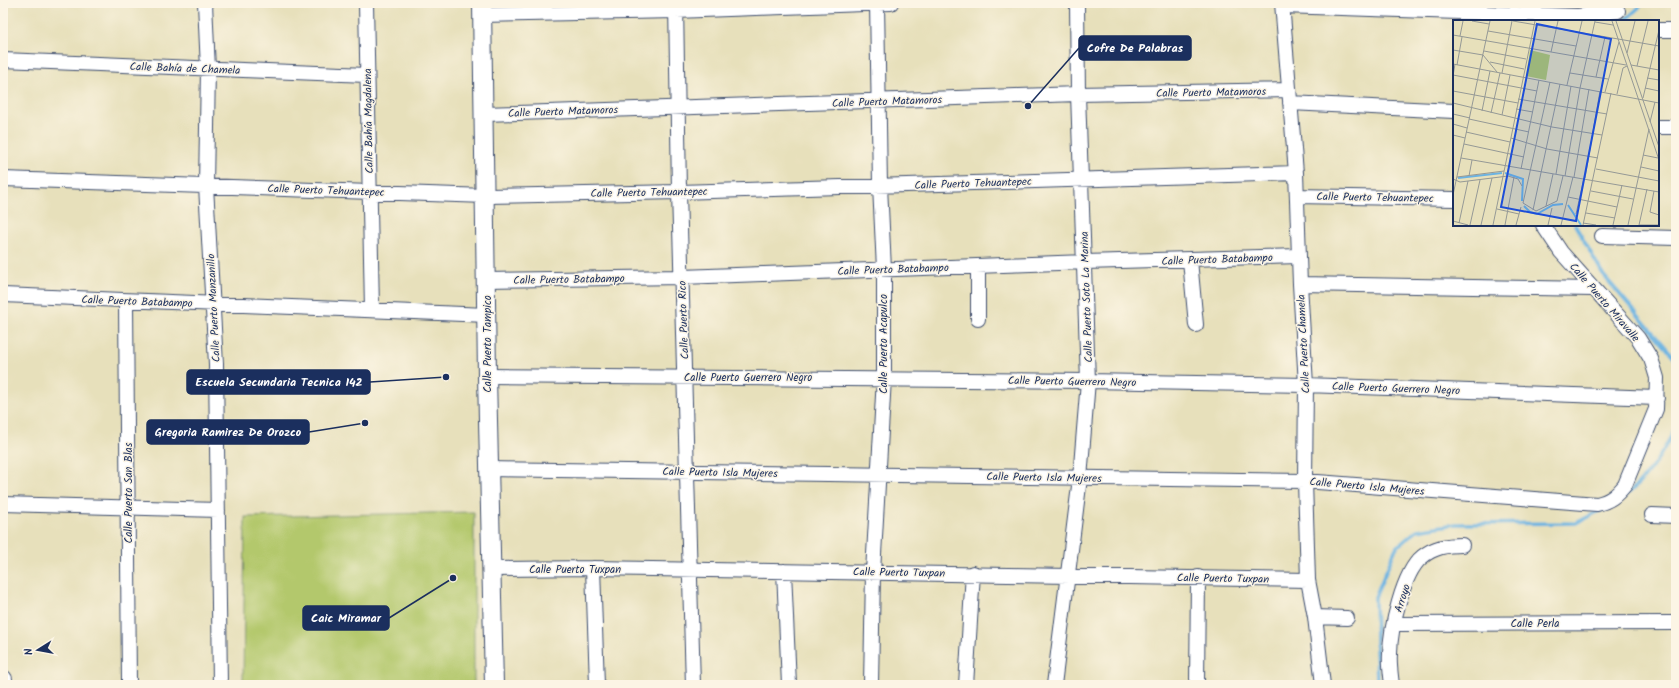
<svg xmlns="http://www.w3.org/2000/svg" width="1679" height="688" viewBox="0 0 1679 688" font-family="Kalam,sans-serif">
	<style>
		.grass { fill: #b3c86c; stroke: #677c65 }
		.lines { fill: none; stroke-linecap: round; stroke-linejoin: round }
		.stream { stroke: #6bb3e2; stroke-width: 3.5 }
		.minor-casing { stroke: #3a4a6c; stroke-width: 16 }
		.tertiary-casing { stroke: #3a4a6c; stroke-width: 20 }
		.minor { stroke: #fff; stroke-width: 14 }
		.tertiary { stroke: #fff; stroke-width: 18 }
		.labels { text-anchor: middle; stroke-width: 3; stroke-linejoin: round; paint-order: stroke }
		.street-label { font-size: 11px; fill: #1b2f5e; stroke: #fcf5e5 }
		.inset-river { fill: none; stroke: #6bb3e2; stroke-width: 2 }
		.inset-road { fill: none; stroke: #959996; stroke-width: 1 }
		.view { fill: #1d4ed8; fill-opacity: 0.15; stroke: #1d4ed8; stroke-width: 2 }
		.inset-edge { fill: none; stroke: #1b2f5e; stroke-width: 2 }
		.leader { fill: none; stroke: #1b2f5e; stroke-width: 1.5 }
		.callout-dot { fill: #1b2f5e; stroke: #fcf5e5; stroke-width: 1.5 }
		.callout { fill: #1b2f5e; stroke: #1b2f5e; stroke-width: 1.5 }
		.callout-label { font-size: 12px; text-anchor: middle; font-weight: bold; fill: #fff }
	</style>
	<rect width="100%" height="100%" fill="#fcf5e5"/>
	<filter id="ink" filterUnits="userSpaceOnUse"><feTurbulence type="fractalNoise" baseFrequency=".025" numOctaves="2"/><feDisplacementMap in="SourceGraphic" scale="8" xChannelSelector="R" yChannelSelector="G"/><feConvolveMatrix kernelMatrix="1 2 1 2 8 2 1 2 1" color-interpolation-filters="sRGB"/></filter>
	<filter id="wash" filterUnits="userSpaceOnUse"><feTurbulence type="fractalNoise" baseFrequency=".012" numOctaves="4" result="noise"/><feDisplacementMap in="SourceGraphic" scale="16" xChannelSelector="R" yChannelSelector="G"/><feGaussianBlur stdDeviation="0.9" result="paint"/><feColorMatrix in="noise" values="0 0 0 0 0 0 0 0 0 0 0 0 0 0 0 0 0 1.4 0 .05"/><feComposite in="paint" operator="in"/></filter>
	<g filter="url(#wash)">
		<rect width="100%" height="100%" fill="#e7e0bb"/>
		<path class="grass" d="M474,512V685H243L245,517Z"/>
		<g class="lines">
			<path class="stream" d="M1624,21L1644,3
				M1575,225L1604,276L1676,359
				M1622,498C1647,480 1662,454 1676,427
				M1377,685L1375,597L1396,548L1417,530L1456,524L1576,523L1607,507"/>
		</g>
	</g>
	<g filter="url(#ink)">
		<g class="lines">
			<g class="minor-casing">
				<path id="minor" d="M205,3L208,69L206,186L216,364L220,685
					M366,3L372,310
					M676,3L679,192L693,685
					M1282,3L1296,173L1300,284L1306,385L1305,481L1308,580L1315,617L1323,685
					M1283,6L1578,16L1618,11
					M482,15L676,11L891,3
					M1658,30H1676
					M3,60L367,75
					M1290,103L1454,111
					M485,114L1078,94L1289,90
					M1658,127H1676
					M3,179L486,196L679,192L1296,173
					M1297,196L1454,199
					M1602,236L1676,238
					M1190,260L1196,325
					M978,267V319
					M487,280L682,277L1085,262L1299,256
					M1300,284L1594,289
					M3,295L487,315
					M126,301L129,685
					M487,376L1088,381L1306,385L1657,398
					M489,469L1305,481L1597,504C1610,501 1616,496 1625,485L1656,409L1657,378L1654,368L1651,359L1638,338L1561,252L1543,225
					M3,504L218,510
					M1652,515L1676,516
					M593,568L597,685
					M491,569L593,568L1308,580
					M784,571L789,685
					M1315,617L1347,618
					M1394,624L1676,623
					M871,685L873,572L884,378V269L880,186L877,3
					M966,685L973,573
					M1054,685L1080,478L1088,381L1078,94L1077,3
					M1197,685L1198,577
					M1392,685C1391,675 1389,664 1390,654C1390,630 1403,572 1422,557C1434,547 1447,545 1462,545"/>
			</g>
			<g class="tertiary-casing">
				<path id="tertiary" d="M482,3L487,376L494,685
					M3,679V685"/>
			</g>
			<use href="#minor" class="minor"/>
			<use href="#tertiary" class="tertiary"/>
		</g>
	</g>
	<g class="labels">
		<g class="street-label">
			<text transform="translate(185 68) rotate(2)" y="4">Calle Bahía de Chamela</text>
			<text transform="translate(1211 92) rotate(-1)" y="4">Calle Puerto Matamoros</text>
			<text transform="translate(887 101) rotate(-2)" y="4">Calle Puerto Matamoros</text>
			<text transform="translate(563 111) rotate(-2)" y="4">Calle Puerto Matamoros</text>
			<text transform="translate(368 121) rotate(-91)" y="4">Calle Bahía Magdalena</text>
			<text transform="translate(973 183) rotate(-2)" y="4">Calle Puerto Tehuantepec</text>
			<text transform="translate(326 190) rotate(2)" y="4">Calle Puerto Tehuantepec</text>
			<text transform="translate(649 192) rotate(-1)" y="4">Calle Puerto Tehuantepec</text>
			<text transform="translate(1375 197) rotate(1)" y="4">Calle Puerto Tehuantepec</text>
			<text transform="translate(1217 259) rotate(-2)" y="4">Calle Puerto Batabampo</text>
			<text transform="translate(893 269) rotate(-2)" y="4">Calle Puerto Batabampo</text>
			<text transform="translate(569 279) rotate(-1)" y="4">Calle Puerto Batabampo</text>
			<text transform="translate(1086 297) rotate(-92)" y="4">Calle Puerto Soto La Marina</text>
			<text transform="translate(137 301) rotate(2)" y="4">Calle Puerto Batabampo</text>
			<text transform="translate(1605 302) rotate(49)" y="4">Calle Puerto Miravalle</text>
			<text transform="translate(213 308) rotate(-93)" y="4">Calle Puerto Manzanillo</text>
			<text transform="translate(683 320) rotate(-92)" y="4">Calle Puerto Rico</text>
			<text transform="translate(487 344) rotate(-90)" y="4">Calle Puerto Tampico</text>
			<text transform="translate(883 344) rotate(-90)" y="4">Calle Puerto Acapulco</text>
			<text transform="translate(1303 344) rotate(-93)" y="4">Calle Puerto Chamela</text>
			<text x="748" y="381">Calle Puerto Guerrero Negro</text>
			<text transform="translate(1072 381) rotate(1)" y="4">Calle Puerto Guerrero Negro</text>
			<text transform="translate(1396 388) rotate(2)" y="4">Calle Puerto Guerrero Negro</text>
			<text transform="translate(720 472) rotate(1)" y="4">Calle Puerto Isla Mujeres</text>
			<text transform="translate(1044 477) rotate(1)" y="4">Calle Puerto Isla Mujeres</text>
			<text transform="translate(1367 486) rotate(5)" y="4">Calle Puerto Isla Mujeres</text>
			<text transform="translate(128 493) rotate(-90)" y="4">Calle Puerto San Blas</text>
			<text x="575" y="573">Calle Puerto Tuxpan</text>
			<text transform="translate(899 572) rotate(1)" y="4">Calle Puerto Tuxpan</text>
			<text transform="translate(1223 578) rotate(1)" y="4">Calle Puerto Tuxpan</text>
			<text transform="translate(1402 598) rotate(-72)" y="4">Arroyo</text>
			<text x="1535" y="627">Calle Perla</text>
		</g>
	</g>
	<g transform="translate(1453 20)">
		<rect width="206" height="206" fill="#e7e0bb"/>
		<path d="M77,30L97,35L93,60L73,56Z" fill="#b3c86c"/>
		<path class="inset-river" d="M52,153L70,159L69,181M5,158L49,153M115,185L128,205M71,186L77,192L84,194L100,185L110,184"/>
		<path class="inset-road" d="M19,1L36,4M60,1L206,26M159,1L206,140M163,1L206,127M142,2L160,5M35,11L123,26M0,15L173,45M7,16L10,1M0,30L30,35L44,52M31,31L73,39M98,32L105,1M174,33L182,1M37,42L71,49M0,44L206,83M4,45L9,17M178,45L206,50M184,46L195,1M49,53L59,1M117,53L155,59M0,55L84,71M0,56L2,44M143,57L152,17M194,58L206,60M97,62L70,183L83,191L104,181M114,65L129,1M192,68L206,71M0,71L65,83M152,72L166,22M164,74L170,48L174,46M190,78L206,10M65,79L154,94M0,83L99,107L149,115M63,89L80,92M29,91L37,51M38,93L47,53M0,94L17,98M49,95L57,55M16,99L76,112M197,102L202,82M0,104L14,108M13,112L57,122M0,115L12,118M58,118L94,129L145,138M11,124L71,137M190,135L205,138M8,138L206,172M188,147L206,151M68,149L86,60M143,149L206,161M103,154L118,66M16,156L19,140M112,156L127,68L142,1M4,157L51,151M121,157L136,69M132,158L147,71M0,159L7,162L55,156L65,159L69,166M138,171L180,179M201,171L197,192L206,195M0,175L37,1M115,177L164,187M104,181L110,156M93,186L100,154M44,189L66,194M80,190L107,64M133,193L162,198M123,194L131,158M0,201L15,205M6,203L15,161M130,203L143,205M17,205L27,160M28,205L39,158M40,205L82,1M52,205L61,157M63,205L68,187M95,205L99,188M108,205L120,157M130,205L158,73M160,205L169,165M175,205L196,109M186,205L194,169M186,205H206"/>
		<path class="view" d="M84,4L158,19L123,201L48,187Z"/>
		<rect width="206" height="206" class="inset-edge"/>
	</g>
	<path class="leader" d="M1028 106L1079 48M446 377L370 382M365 423L309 432M453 578L389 618"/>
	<g class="callout-dot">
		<circle cx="1028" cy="106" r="4"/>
		<circle cx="446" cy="377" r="4"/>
		<circle cx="365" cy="423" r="4"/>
		<circle cx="453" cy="578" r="4"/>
	</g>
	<g class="callout">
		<rect x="1079" y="36" width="112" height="24" rx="4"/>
		<rect x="187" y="370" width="183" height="24" rx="4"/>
		<rect x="147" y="420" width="162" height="24" rx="4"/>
		<rect x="303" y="606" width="86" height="24" rx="4"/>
	</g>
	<g class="callout-label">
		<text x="1135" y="52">Cofre De Palabras</text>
		<text x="279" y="386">Escuela Secundaria Tecnica 142</text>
		<text x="228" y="436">Gregoria Ramirez De Orozco</text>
		<text x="346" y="622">Caic Miramar</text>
	</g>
	<rect width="1679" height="688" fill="none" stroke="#fcf5e5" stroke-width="16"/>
	<g transform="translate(38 650) rotate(259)" stroke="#fcf5e5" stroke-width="3" paint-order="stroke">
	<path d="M0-3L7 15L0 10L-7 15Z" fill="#1b2f5e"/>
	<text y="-6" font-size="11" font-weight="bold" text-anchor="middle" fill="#1b2f5e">N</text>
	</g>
</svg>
